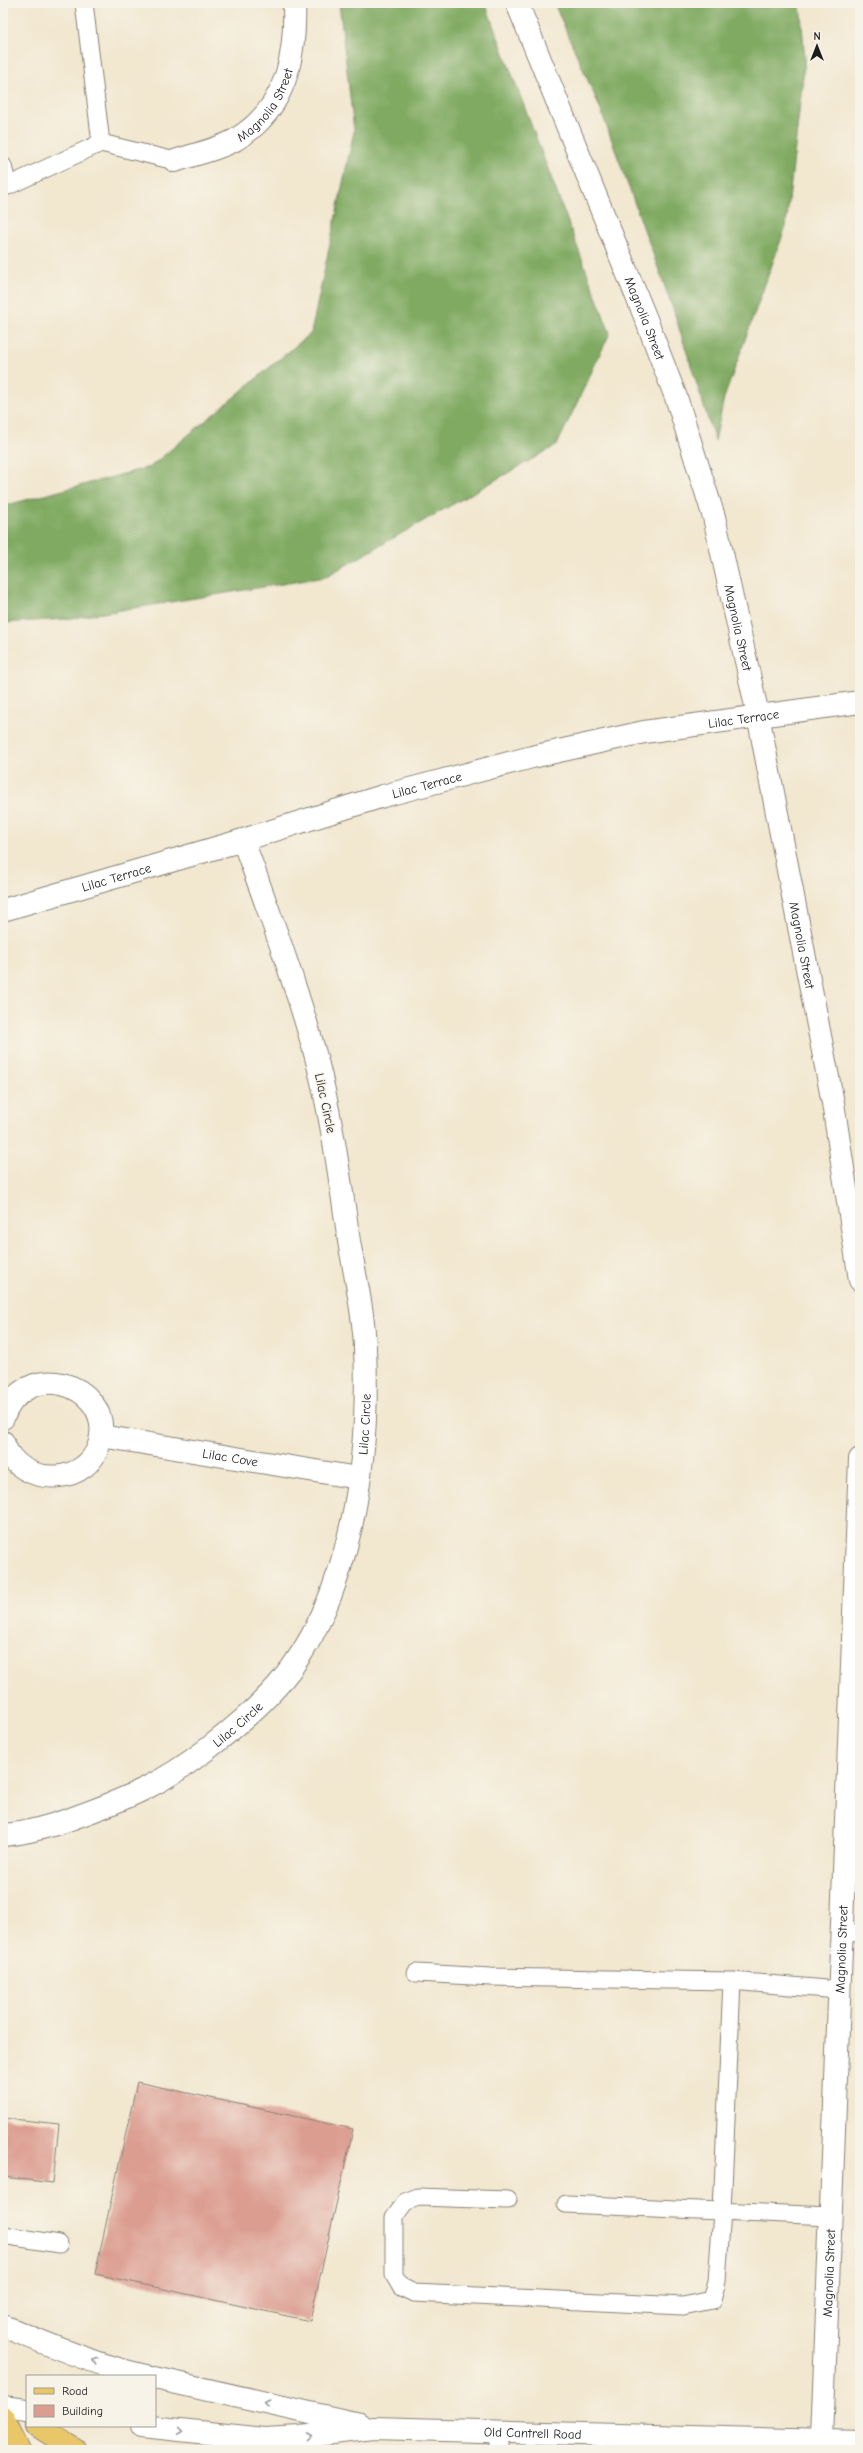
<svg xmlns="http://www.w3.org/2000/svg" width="863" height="2453" viewBox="0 0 863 2453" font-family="'Comic Neue',sans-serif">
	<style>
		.forest { fill: #80aa62; stroke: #4e633f }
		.building { fill: #dc9d91 }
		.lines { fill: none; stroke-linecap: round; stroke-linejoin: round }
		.service-casing { stroke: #878276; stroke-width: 19 }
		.minor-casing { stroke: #878276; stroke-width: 24 }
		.tertiary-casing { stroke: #878276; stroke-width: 24 }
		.primary-casing { stroke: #878276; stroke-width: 24 }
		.service { stroke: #fff; stroke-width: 17 }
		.minor { stroke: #fff; stroke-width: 22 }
		.tertiary { stroke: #fff; stroke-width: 22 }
		.primary { stroke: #e9c769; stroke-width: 22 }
		.oneway { stroke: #999 }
		.labels { text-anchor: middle; stroke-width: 3; stroke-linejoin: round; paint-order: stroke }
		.street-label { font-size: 13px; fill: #1c1c1c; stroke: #f7f3e8 }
	</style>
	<rect width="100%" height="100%" fill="#f7f3e8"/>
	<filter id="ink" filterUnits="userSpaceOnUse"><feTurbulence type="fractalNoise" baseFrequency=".025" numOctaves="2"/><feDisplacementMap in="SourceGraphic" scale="8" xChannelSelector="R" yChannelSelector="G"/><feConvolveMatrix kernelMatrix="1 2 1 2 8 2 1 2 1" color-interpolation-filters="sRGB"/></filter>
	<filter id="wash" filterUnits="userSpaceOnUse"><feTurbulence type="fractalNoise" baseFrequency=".012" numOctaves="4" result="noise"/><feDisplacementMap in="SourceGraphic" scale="16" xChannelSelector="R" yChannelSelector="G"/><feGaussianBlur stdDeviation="0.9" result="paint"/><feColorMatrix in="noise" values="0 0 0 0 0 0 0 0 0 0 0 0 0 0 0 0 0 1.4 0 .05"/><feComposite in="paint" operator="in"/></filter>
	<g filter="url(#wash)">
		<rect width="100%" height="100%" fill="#f2e7cf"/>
		<path class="forest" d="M339,3H485L610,333L557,445L325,577L66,619L3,623V506L150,467L311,333L354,131Z
			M554,3H800L805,59L786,226L724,398L715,441L673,309L600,108Z"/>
		<g id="blocks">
			<path class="building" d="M137,2082L353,2129L310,2321L95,2274Z
				M3,2118L59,2124L53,2183L3,2177Z"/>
		</g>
	</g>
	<g filter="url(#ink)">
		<use href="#blocks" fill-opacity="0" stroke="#878276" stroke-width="1"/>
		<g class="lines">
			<g class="service-casing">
				<path id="service" d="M84,3L101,143
					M3,166L8,186L101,143L175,161
					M840,1932L860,1933
					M416,1973L491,1977L732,1981L722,2212L717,2281L712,2300L683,2306L414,2293L401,2287L394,2275V2217L405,2202L418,2197L508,2200
					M732,1981L838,1990
					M566,2204L830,2216
					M3,2235L59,2244
					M499,2450V2432"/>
			</g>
			<g class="minor-casing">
				<g id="minor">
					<path id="s1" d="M517,3L646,319L677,400L714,517L758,715L833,1103L860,1280"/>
					<path id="s2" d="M175,161C194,154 217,150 235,140C286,110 296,57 294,3"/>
					<path id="s3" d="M3,910L243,840L383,796L532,757L644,732L860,702"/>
					<path d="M3,1418C25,1357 108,1383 101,1436C94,1488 19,1490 3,1442"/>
					<path id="s4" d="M101,1436L358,1478"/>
					<path id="s5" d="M3,1835C31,1833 58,1824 84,1814C133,1796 164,1782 206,1750C232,1730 256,1710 278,1685C352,1600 370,1458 365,1348C364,1313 355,1276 349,1241C340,1180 332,1118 316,1057C296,984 269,912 243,840"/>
					<path id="s6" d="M822,2440L860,1459"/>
				</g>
			</g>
			<g class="tertiary-casing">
				<g id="tertiary">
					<path d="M3,2326C50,2345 96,2365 146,2376"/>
					<path d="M155,2378L359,2424"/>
					<path d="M3,2407L27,2410"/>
					<path id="s7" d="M142,2426L264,2439L300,2437L374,2428L860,2442"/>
				</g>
			</g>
			<g class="primary-casing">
				<path id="primary" d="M3,2418L19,2450
					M38,2426L75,2450"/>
			</g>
			<use href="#service" class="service"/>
			<use href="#minor" class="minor"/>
			<use href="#tertiary" class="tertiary"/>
			<use href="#primary" class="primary"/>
		</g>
		<defs><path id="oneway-chevron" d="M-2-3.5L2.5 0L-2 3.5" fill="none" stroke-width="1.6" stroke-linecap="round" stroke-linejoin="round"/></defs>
		<g class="oneway">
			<use href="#oneway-chevron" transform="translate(95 2361) rotate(-161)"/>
			<use href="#oneway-chevron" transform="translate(267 2404) rotate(-167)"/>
			<use href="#oneway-chevron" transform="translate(181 2431) rotate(8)"/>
			<use href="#oneway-chevron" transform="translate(310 2436) rotate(-7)"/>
		</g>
	</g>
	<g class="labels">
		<g class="street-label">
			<text dy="5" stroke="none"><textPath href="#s2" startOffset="111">Magnolia Street</textPath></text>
			<text dy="5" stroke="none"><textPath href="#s1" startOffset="340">Magnolia Street</textPath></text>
			<text dy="5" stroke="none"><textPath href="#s1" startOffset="664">Magnolia Street</textPath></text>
			<text dy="5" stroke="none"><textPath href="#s3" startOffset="766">Lilac Terrace</textPath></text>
			<text dy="5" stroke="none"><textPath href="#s3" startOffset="442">Lilac Terrace</textPath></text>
			<text dy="5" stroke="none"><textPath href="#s3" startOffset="118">Lilac Terrace</textPath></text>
			<text dy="5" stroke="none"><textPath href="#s1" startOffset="988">Magnolia Street</textPath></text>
			<text transform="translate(326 1103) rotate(78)" y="5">Lilac Circle</text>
			<text dy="5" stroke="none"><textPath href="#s5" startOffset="599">Lilac Circle</textPath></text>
			<text dy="5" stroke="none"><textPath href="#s4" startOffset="131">Lilac Cove</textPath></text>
			<text dy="5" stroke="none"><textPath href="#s5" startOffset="263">Lilac Circle</textPath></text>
			<text dy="5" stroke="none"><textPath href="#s6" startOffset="491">Magnolia Street</textPath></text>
			<text dy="5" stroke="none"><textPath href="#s6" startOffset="167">Magnolia Street</textPath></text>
			<text dy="5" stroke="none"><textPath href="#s7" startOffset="392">Old Cantrell Road</textPath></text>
		</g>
	</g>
	<rect width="863" height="2453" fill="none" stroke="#f7f3e8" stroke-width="16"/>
	<rect x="26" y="2375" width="130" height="52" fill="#f7f3e8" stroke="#9f9d96"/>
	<rect x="34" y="2388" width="20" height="6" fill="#e9c769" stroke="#9f9d96"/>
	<text x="62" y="2395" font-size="12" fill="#1c1c1c">Road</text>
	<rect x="34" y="2405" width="20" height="12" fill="#dc9d91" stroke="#9f9d96"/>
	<text x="62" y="2415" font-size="12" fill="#1c1c1c">Building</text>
	<g transform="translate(817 46)" stroke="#f7f3e8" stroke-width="3" paint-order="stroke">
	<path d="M0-3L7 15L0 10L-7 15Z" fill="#1c1c1c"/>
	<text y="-6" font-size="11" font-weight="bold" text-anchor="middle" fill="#1c1c1c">N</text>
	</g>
</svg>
